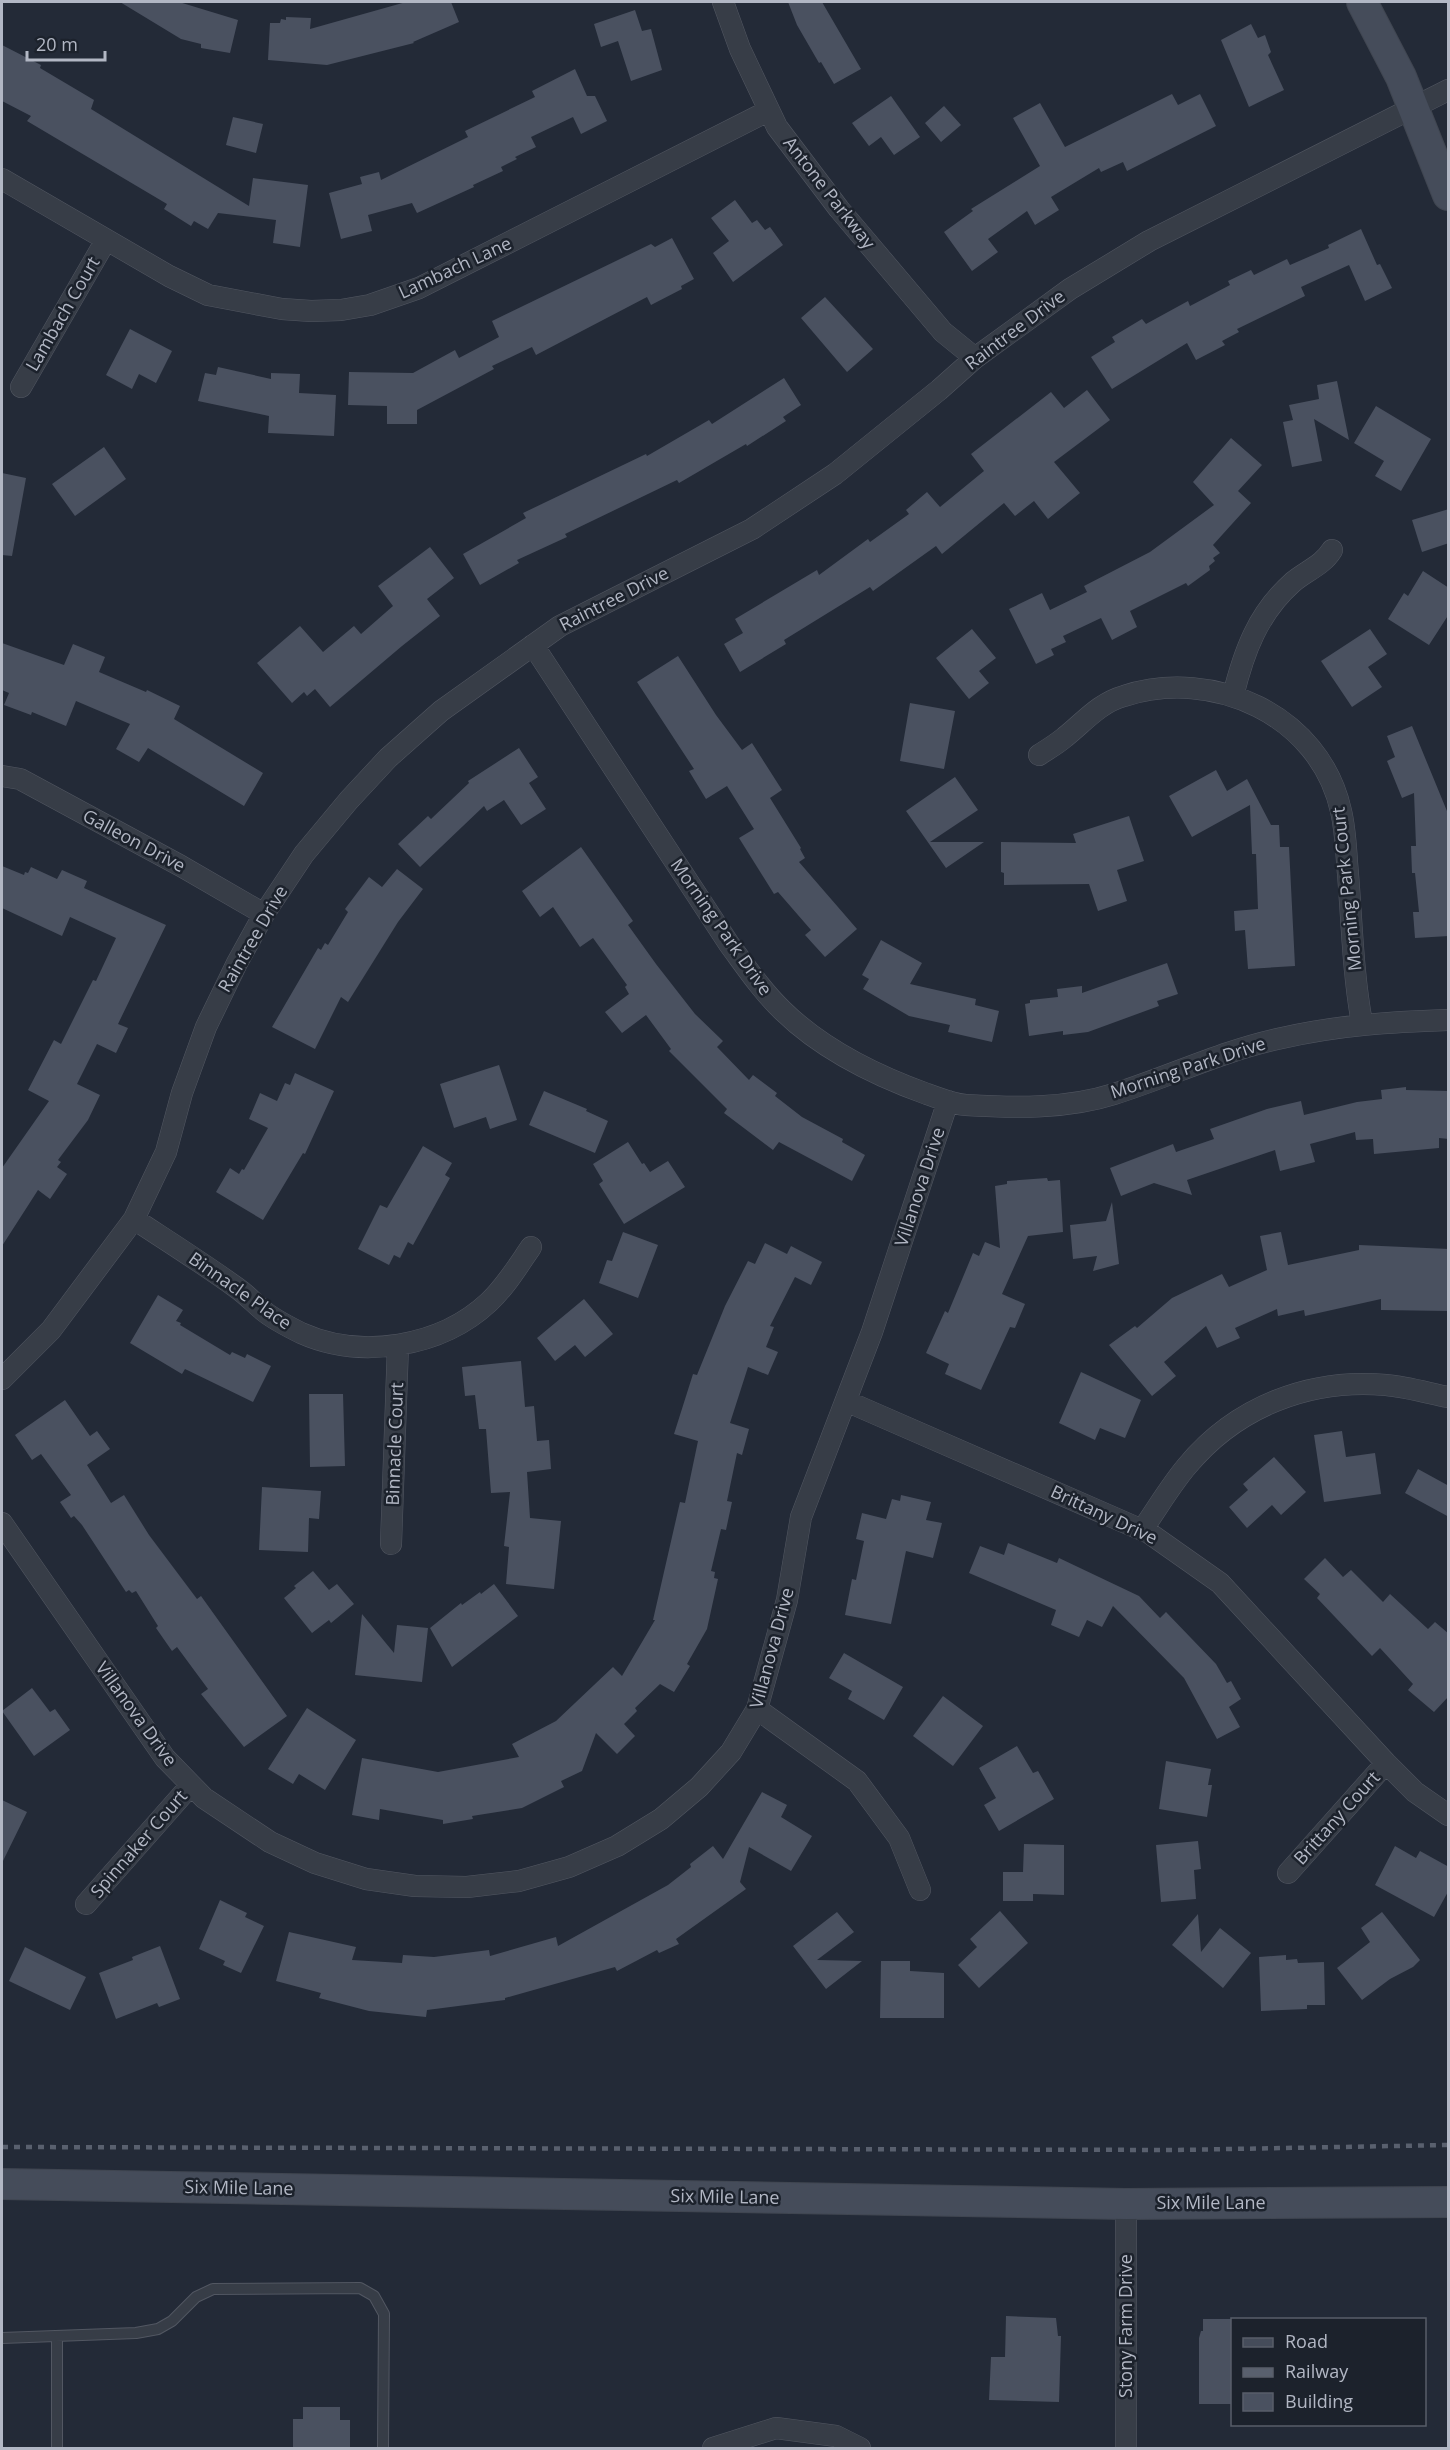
<svg xmlns="http://www.w3.org/2000/svg" width="1450" height="2450" viewBox="0 0 1450 2450" font-family="'Open Sans',sans-serif">
	<style>
		.building { fill: #4a5160 }
		.lines { fill: none; stroke-linecap: round; stroke-linejoin: round }
		.lane-casing { stroke: #525762; stroke-width: 12 }
		.street-casing { stroke: #525762; stroke-width: 22 }
		.secondary-casing { stroke: #404651; stroke-width: 32 }
		.lane { stroke: #373d47; stroke-width: 10 }
		.street { stroke: #373d47; stroke-width: 21 }
		.secondary { stroke: #454c5a; stroke-width: 30 }
		.rail { stroke: #59606e; stroke-width: 4.5; stroke-dasharray: 6 6; stroke-linecap: butt }
		.labels { text-anchor: middle; stroke-width: 5; stroke-linejoin: round; paint-order: stroke }
		.street-label { font-size: 18px; fill: #b2b7c4; stroke: #1c222c }
	</style>
	<rect width="100%" height="100%" fill="#232a37"/>
	<path class="building" d="M120,2H179L238,20L230,53L201,48V44L181,39Z
		M406,2H451L459,22L413,42L414,43L327,65L268,60L270,23H280L281,19L286,20V17L311,18L310,29Z
		M788,2H822L861,69L834,84L821,62L819,63L797,25Z
		M635,10L642,31L651,29L662,70L631,81L618,41L601,47L594,24Z
		M1251,24L1258,38L1265,35L1271,52L1268,55L1284,90L1249,107L1221,40Z
		M2,45L41,65L40,68L94,100L91,109L249,206L253,178L308,185L300,247L273,243L276,220L218,213L208,229L194,221L191,226L164,209L167,204L27,121L31,116L2,101Z
		M575,69L587,96H595L607,121L581,134L573,117L531,137L536,147L515,157L517,159L501,167L503,171L473,185L474,187L417,213L412,203L368,215L372,231L341,239L329,193L362,184L360,177L379,172L381,180L468,137L465,131L535,97L532,91Z
		M1172,94L1178,105L1200,94L1216,126L1127,171L1123,162L1101,172L1099,168L1051,197L1059,210L1035,225L1027,211L988,239L998,252L972,271L944,232L973,211L971,209L1040,166L1013,118L1040,103L1065,147Z
		M891,96L920,137L894,155L881,137L869,146L852,123Z
		M944,106L961,125L941,142L925,123Z
		M233,117L263,124L256,153L226,145Z
		M735,200L752,223L757,220L765,230L770,227L783,245L733,282L713,253L729,241L711,218Z
		M1361,229L1377,265L1380,264L1392,288L1365,301L1349,265L1301,287L1305,296L1237,329L1239,332L1222,341L1225,345L1196,360L1187,343L1112,389L1091,357L1115,342L1112,337L1142,319L1146,324L1188,301L1190,306L1230,285L1228,281L1251,270L1254,275L1287,259L1290,265L1329,248L1328,245Z
		M672,238L694,279L681,286L682,289L651,305L647,297L536,355L532,347L492,366L494,369L417,410V424H387V406L348,405L349,372L413,373L455,350L459,358L499,337L492,321L651,244L655,247Z
		M825,297L873,349L847,372L801,318Z
		M130,329L172,351L156,383L139,374L132,389L106,375Z
		M218,367L271,379V373L300,374L299,393L336,395L334,436L268,433L269,416L198,401L205,373L216,375Z
		M784,378L801,405L783,417L786,421L747,446L746,444L679,483L677,480L565,534L567,537L517,560L519,563L480,585L463,554L526,518L523,513L646,454L647,456L709,420L712,424Z
		M1337,381L1349,440L1314,419L1322,461L1292,467L1283,422L1293,420L1289,405L1319,399L1317,385Z
		M1087,390L1110,420L1054,462L1080,493L1048,519L1034,501L1015,516L1004,503L942,554L936,546L873,591L870,587L784,640L786,644L740,672L724,644L743,633L735,619L817,570L819,575L868,539L870,542L909,514L906,510L927,492L940,507L984,471L971,454L1051,392L1064,408Z
		M1376,406L1431,439L1401,491L1375,476L1384,461L1354,443Z
		M1231,438L1262,465L1238,491L1251,503L1213,545L1220,553L1213,558L1215,561L1209,566L1210,570L1188,586L1186,583L1130,611L1137,627L1112,640L1101,618L1063,636L1066,642L1051,649L1054,655L1036,664L1009,609L1042,593L1050,610L1087,592L1084,586L1150,552L1214,505L1193,482Z
		M104,447L126,479L75,516L52,484Z
		M2,473L26,478L12,556L2,555Z
		M1449,509V543L1422,552L1412,520Z
		M430,547L454,578L427,599L440,616L402,646L330,707L315,689L307,696L304,692L292,703L257,663L300,626L323,652L354,626L361,634L393,606L378,586Z
		M1423,571L1449,588V614L1429,645L1388,619L1404,593L1408,596Z
		M972,629L996,658L979,671L989,683L969,699L936,658Z
		M1370,629L1387,654L1368,667L1382,687L1352,707L1321,661Z
		M2,643L64,665L73,644L105,657L99,672L146,692L147,690L180,706L174,719L263,773L244,806L148,748L139,762L116,749L130,724L76,701L66,726L32,712L31,715L4,705L9,693L2,690Z
		M678,656L716,715L742,750L752,743L782,790L770,798L801,848L800,849L805,858L799,862L857,929L825,957L805,935L811,930L778,892L774,894L739,838L754,829L727,786L706,799L689,771L694,769L637,682Z
		M910,703L955,711L944,769L900,761Z
		M1412,726L1449,816V936L1415,938L1413,912H1419L1415,873H1412L1411,846H1416L1414,793L1402,798L1387,761L1395,757L1387,736Z
		M519,748L538,777L529,783L546,809L521,825L504,800L487,811L484,806L420,867L398,844L428,816L431,819L469,783L468,781Z
		M1216,770L1227,791L1247,779L1271,825H1279L1280,847H1289L1295,966L1248,969L1245,930L1235,931L1234,911L1258,909L1256,854H1252L1250,805L1192,837L1169,796Z
		M955,777L978,810L930,842H984L946,868L906,811Z
		M1129,816L1144,861L1117,870L1127,901L1098,911L1089,884L1004,885V873L1001,872V842L1076,843L1073,834Z
		M581,847L633,921L628,925L656,964L695,1014L723,1041L717,1047L749,1080L753,1075L777,1093L775,1096L802,1117L843,1139L842,1142L865,1155L852,1181L779,1142L773,1150L724,1113L727,1109L669,1051L671,1049L646,1015L622,1033L605,1012L629,994L625,987L627,985L593,938L580,947L553,907L540,917L522,891Z
		M2,866L24,875L25,872L28,873L31,867L57,879L62,870L87,881L84,888L166,925L118,1024L128,1028L116,1053L97,1044L77,1084L100,1095L88,1120L58,1160L61,1162L57,1167L67,1174L50,1199L38,1190L2,1246V1168L49,1101L28,1090L54,1040L61,1044L93,980L96,981L116,938L70,917L62,936L2,908Z
		M397,869L423,889L398,922L348,1002L341,997L315,1049L272,1027L318,948L321,950L325,943L328,945L348,912L345,909L369,877L382,887Z
		M881,940L922,963L910,984L976,999L975,1005L999,1011L992,1042L948,1032L950,1025L909,1016L863,989L869,979L862,975Z
		M1167,963L1178,994L1157,1001L1159,1006L1088,1032L1063,1035V1031L1029,1036L1025,1004L1030,1003V1000L1058,997L1057,989L1082,986V993Z
		M499,1065L517,1120L490,1129L486,1117L454,1128L440,1084Z
		M295,1073L334,1091L305,1154L303,1153L263,1220L216,1192L230,1168L239,1174L242,1169L244,1170L268,1128L249,1119L260,1093L277,1101L285,1083L290,1085Z
		M1406,1087V1090L1449,1091V1139L1439,1138V1148L1374,1154L1373,1139L1356,1140L1355,1132L1310,1144L1315,1162L1280,1171L1275,1150L1187,1180L1192,1195L1154,1183L1121,1196L1110,1168L1173,1144L1176,1152L1214,1139L1210,1129L1267,1109L1301,1101L1304,1115L1357,1102L1382,1099L1381,1090Z
		M544,1091L587,1109L586,1111L608,1121L595,1153L529,1125Z
		M628,1142L642,1164L644,1163L650,1172L668,1161L685,1187L624,1224L599,1184L603,1181L593,1164Z
		M423,1146L452,1163L445,1175L450,1178L413,1245L408,1242L400,1258L394,1255L389,1265L358,1249L380,1205L387,1208Z
		M1047,1178L1048,1181L1060,1180L1063,1232L1028,1236L1002,1294L1025,1304L1015,1328L1010,1327L981,1390L945,1374L949,1364L926,1353L945,1311L948,1313L973,1253L979,1256L985,1242L1000,1248L995,1186L1007,1184V1181Z
		M1112,1202L1119,1264L1093,1271L1097,1256L1073,1259L1070,1225L1106,1221Z
		M623,1232L658,1245L638,1298L599,1283L607,1260L612,1261Z
		M1281,1232L1288,1265L1359,1250V1245L1449,1249V1311L1381,1310V1299L1305,1316L1304,1310L1278,1316L1277,1309L1235,1328L1240,1338L1217,1348L1206,1326L1164,1362L1176,1376L1152,1396L1109,1345L1135,1326L1137,1328L1172,1298L1222,1274L1229,1287L1267,1270L1260,1236Z
		M765,1243L787,1254L791,1246L822,1262L811,1285L795,1277L770,1326L774,1327L766,1347L778,1352L768,1375L748,1367L730,1423L749,1429L742,1455L737,1453L727,1501L732,1502L726,1530L721,1529L711,1571L715,1572L714,1578L718,1579L707,1629L687,1664L690,1666L674,1692L660,1684L635,1708L637,1711L624,1724L635,1736L617,1754L596,1733L582,1771L561,1781L564,1787L522,1808L472,1816L473,1819L443,1824V1820L380,1809L379,1820L352,1815L362,1758L438,1772L519,1757L512,1744L556,1721L613,1667L622,1676L655,1620H653L680,1502L685,1503L698,1441L674,1434L693,1374L697,1375L725,1306L748,1261L755,1264Z
		M158,1295L183,1310L176,1321L181,1323L180,1325L230,1355L232,1352L245,1358L247,1354L271,1366L253,1402L185,1369L182,1374L130,1343Z
		M584,1299L613,1334L585,1357L575,1345L555,1361L537,1338Z
		M521,1361L525,1407L534,1406L537,1441L549,1440L551,1469L527,1472L530,1518L561,1521L554,1589L506,1584L509,1547L504,1546L510,1492L491,1493L486,1429H479L475,1395L465,1396L462,1367Z
		M1081,1372L1141,1400L1125,1438L1100,1428L1095,1440L1059,1423Z
		M309,1394H343L345,1466L310,1467Z
		M65,1400L90,1436L97,1431L110,1449L87,1465L111,1503L124,1495L149,1535L197,1599L201,1596L287,1716L244,1747L201,1694L208,1689L177,1647L172,1651L156,1628L158,1626L136,1591L132,1593L129,1590L126,1592L82,1525L74,1516L71,1518L60,1502L71,1495L41,1454L32,1460L15,1435Z
		M1342,1431L1346,1457L1375,1453L1381,1494L1324,1502L1314,1435Z
		M1274,1457L1306,1492L1281,1515L1272,1505L1247,1528L1229,1507L1248,1490L1243,1484Z
		M1418,1469L1449,1486V1517L1405,1493Z
		M262,1487L321,1491L319,1519L309,1518L308,1552L259,1550Z
		M901,1495L931,1502L926,1520L942,1523L933,1558L906,1551L891,1624L845,1615L852,1579L856,1580L864,1541L856,1539L862,1513L886,1519L892,1499L900,1501Z
		M1008,1543L1057,1563L1059,1558L1139,1596L1160,1618L1166,1612L1216,1664L1227,1683L1231,1681L1241,1699L1229,1707L1240,1727L1217,1739L1184,1678L1113,1606L1102,1627L1087,1620L1079,1637L1051,1625L1056,1610L969,1573L980,1546L1004,1555Z
		M1325,1558L1343,1577L1351,1570L1383,1602L1390,1594L1428,1629L1435,1622L1449,1634V1696L1434,1712L1408,1690L1413,1684L1380,1648L1372,1656L1317,1598L1320,1594L1304,1579Z
		M313,1571L329,1590L337,1584L354,1604L331,1623L329,1620L312,1633L284,1598L296,1588L294,1586Z
		M494,1584L518,1616L452,1667L430,1628L461,1603L462,1605L480,1592L481,1594Z
		M362,1614L394,1653L397,1625L428,1628L422,1682L355,1675Z
		M844,1653L903,1687L884,1720L848,1699L852,1691L829,1678Z
		M32,1688L50,1712L55,1709L70,1730L34,1756L2,1711Z
		M943,1696L983,1726L953,1766L913,1736Z
		M307,1708L356,1740L325,1790L299,1774L293,1784L268,1769Z
		M1017,1746L1033,1773L1038,1771L1054,1799L999,1831L984,1805L996,1798L979,1768Z
		M1166,1761L1211,1769L1208,1785H1212L1207,1817L1159,1809Z
		M762,1792L787,1805L781,1817L812,1836L791,1871L749,1847L740,1882L746,1889L676,1939L679,1944L659,1953L657,1950L617,1971L615,1967L505,1998V2000L427,2010L426,2017L369,2011L319,1998L321,1993L276,1981L289,1932L356,1947L352,1960L402,1963L403,1955L434,1957L489,1950L490,1956L556,1937L558,1946L668,1885L691,1867L690,1864L713,1846L723,1859Z
		M2,1800L27,1812L2,1863Z
		M1198,1841L1201,1869L1194,1870L1196,1899L1161,1902L1156,1845Z
		M1024,1844L1064,1845V1895L1033,1894V1901H1003V1872H1023Z
		M1395,1846L1416,1858L1420,1851L1449,1867V1890L1434,1917L1375,1885Z
		M220,1900L247,1913L245,1917L264,1926L241,1973L223,1965L225,1961L199,1949Z
		M1000,1911L1028,1943L979,1988L958,1965L977,1947L970,1939Z
		M837,1912L854,1932L817,1960L862,1961L826,1989L793,1946Z
		M1382,1912L1420,1960L1413,1967L1390,1979L1362,2000L1337,1968L1370,1942L1361,1928Z
		M1198,1914L1201,1952L1220,1928L1251,1953L1223,1988L1172,1945Z
		M160,1946L180,1999L159,2007L157,2003L116,2019L99,1973L133,1960L132,1957Z
		M25,1947L86,1977L70,2010L9,1981Z
		M1286,1955V1960L1297,1959L1298,1963L1324,1962L1325,2005H1307V2009L1261,2011L1259,1957Z
		M881,1961H910V1971L944,1973V2018H880Z
		M1006,2316L1056,2318L1058,2336H1061L1059,2402L989,2400L991,2357H1005Z
		M1203,2319H1233V2404H1199V2338L1201,2331H1203Z
		M303,2407H340V2420H350V2448H293V2419H303Z"/>
	<g class="lines">
		<g class="lane-casing">
			<path id="lane" d="M2,2338L136,2333L158,2329L172,2321L196,2297L213,2289L360,2288L374,2296L384,2314L383,2448
				M57,2448V2336"/>
		</g>
		<g class="street-casing">
			<path id="street" d="M723,2L740,49L777,127L839,209L943,332L975,358
				M2,179L169,276L208,295L282,309L311,311L341,310L370,305L419,288L768,111
				M21,387L106,240
				M533,645L729,944C746,967 762,991 783,1011C823,1050 874,1075 927,1094C939,1098 953,1104 966,1105C1015,1108 1067,1109 1114,1094C1171,1076 1224,1050 1282,1038C1340,1025 1390,1022 1448,1020
				M1233,696C1244,651 1258,613 1293,582C1306,571 1323,565 1332,550
				M1039,755C1048,749 1057,744 1065,737C1084,722 1099,703 1124,696C1213,667 1320,715 1341,811C1346,832 1346,853 1348,874C1352,924 1353,974 1362,1023
				M2,776L20,779L181,866L264,914
				M134,1219C169,1242 204,1264 237,1288C247,1295 255,1304 265,1312C275,1320 289,1327 301,1333C361,1360 441,1347 489,1302C506,1286 518,1266 531,1247
				M2,1379L51,1330L134,1219L166,1152L182,1093L206,1027L237,963L264,914L304,854L349,800L388,758L441,711L560,626L752,529L835,474L939,390L975,358L1070,289L1149,241L1448,90
				M846,1401L1149,1533L1220,1583L1386,1763L1415,1792L1448,1815
				M2,1523L165,1758L204,1798L270,1842L315,1863L366,1879L415,1886L467,1887L519,1881L569,1867L617,1846L661,1819L699,1787L731,1752L757,1709L787,1600L801,1517L872,1332L948,1101
				M1142,1530C1157,1509 1170,1486 1187,1466C1236,1407 1309,1378 1386,1385C1407,1387 1428,1393 1448,1397
				M391,1544L398,1345
				M757,1709L857,1781L899,1838L920,1890
				M1288,1873L1386,1763
				M86,1904L191,1785
				M713,2448L776,2428L836,2436L860,2448
				M1126,2448V2204"/>
		</g>
		<g class="secondary-casing">
			<path id="secondary" d="M1362,2L1401,77L1448,195
				M2,2184L1126,2204L1448,2202"/>
		</g>
		<use href="#lane" class="lane"/>
		<use href="#street" class="street"/>
		<use href="#secondary" class="secondary"/>
		<path class="rail" d="M2,2147L1176,2150L1448,2145"/>
	</g>
	<g class="labels">
		<g class="street-label">
			<text transform="translate(829 193) rotate(52)" y="6">Antone Parkway</text>
			<text transform="translate(455 268) rotate(-25)" y="6">Lambach Lane</text>
			<text transform="translate(63 314) rotate(-60)" y="6">Lambach Court</text>
			<text transform="translate(1015 330) rotate(-37)" y="6">Raintree Drive</text>
			<text transform="translate(614 599) rotate(-27)" y="6">Raintree Drive</text>
			<text transform="translate(134 841) rotate(28)" y="6">Galleon Drive</text>
			<text transform="translate(1347 889) rotate(-96)" y="6">Morning Park Court</text>
			<text transform="translate(721 927) rotate(55)" y="6">Morning Park Drive</text>
			<text transform="translate(253 939) rotate(-60)" y="6">Raintree Drive</text>
			<text transform="translate(1188 1068) rotate(-18)" y="6">Morning Park Drive</text>
			<text transform="translate(920 1187) rotate(-72)" y="6">Villanova Drive</text>
			<text transform="translate(240 1291) rotate(35)" y="6">Binnacle Place</text>
			<text transform="translate(395 1444) rotate(-88)" y="6">Binnacle Court</text>
			<text transform="translate(1104 1515) rotate(25)" y="6">Brittany Drive</text>
			<text transform="translate(772 1648) rotate(-75)" y="6">Villanova Drive</text>
			<text transform="translate(136 1714) rotate(54)" y="6">Villanova Drive</text>
			<text transform="translate(1337 1818) rotate(-48)" y="6">Brittany Court</text>
			<text transform="translate(139 1844) rotate(-49)" y="6">Spinnaker Court</text>
			<text transform="translate(239 2188) rotate(1)" y="6">Six Mile Lane</text>
			<text transform="translate(725 2197) rotate(1)" y="6">Six Mile Lane</text>
			<text x="1211" y="2209">Six Mile Lane</text>
			<text transform="translate(1126 2326) rotate(-90)" y="6">Stony Farm Drive</text>
		</g>
	</g>
	<rect width="1450" height="2450" fill="none" stroke="#b2b7c4" stroke-width="6"/>
	<rect x="1231" y="2318" width="195" height="108" fill="#1c222c" stroke="#585e69" stroke-width="1.5"/>
	<rect x="1243" y="2338" width="30" height="9" fill="#454c5a" stroke="#585e69" stroke-width="1.5"/>
	<text x="1285" y="2348" font-size="18" fill="#b2b7c4">Road</text>
	<rect x="1243" y="2368" width="30" height="9" fill="#59606e" stroke="#585e69" stroke-width="1.5"/>
	<text x="1285" y="2378" font-size="18" fill="#b2b7c4">Railway</text>
	<rect x="1243" y="2393" width="30" height="18" fill="#4a5160" stroke="#585e69" stroke-width="1.5"/>
	<text x="1285" y="2408" font-size="18" fill="#b2b7c4">Building</text>
	<path d="M27 51v9h78v-9" fill="none" stroke="#b2b7c4" stroke-width="3"/>
	<text x="36" y="51" font-size="18" fill="#b2b7c4" stroke="#1c222c" stroke-width="4.5" paint-order="stroke">20 m</text>
</svg>
